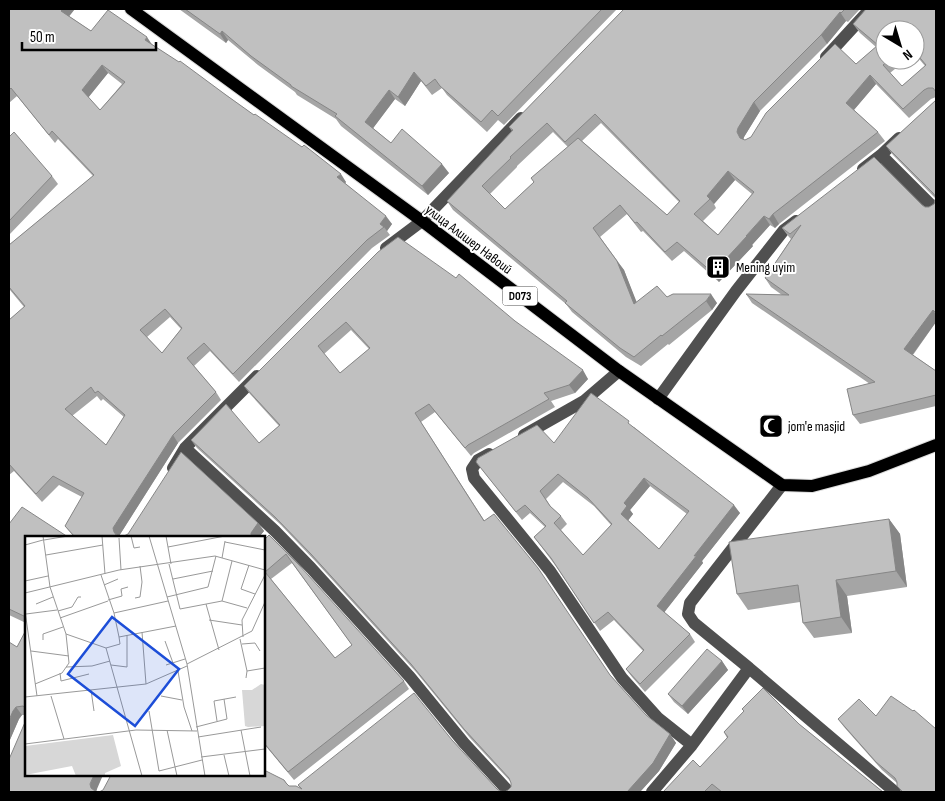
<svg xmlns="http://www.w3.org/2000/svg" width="945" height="801" viewBox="0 0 945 801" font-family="'Sofia Sans Condensed',sans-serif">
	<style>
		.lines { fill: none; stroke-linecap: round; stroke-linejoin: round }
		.major-casing { stroke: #dbdbdb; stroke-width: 14 }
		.minor { stroke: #505050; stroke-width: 12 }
		.major { stroke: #000; stroke-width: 12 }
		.wall { fill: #a5a5a5; fill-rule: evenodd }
		.shaded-wall { fill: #868686 }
		.building { fill: #c0c0c0; stroke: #868686; fill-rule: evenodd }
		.labels { text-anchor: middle; stroke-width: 4; stroke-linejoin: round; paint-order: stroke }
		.shield { fill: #fff; stroke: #4c4c4c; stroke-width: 1 }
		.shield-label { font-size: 12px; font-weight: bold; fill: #000 }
		.street-label { font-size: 14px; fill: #000; stroke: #fff }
		.poi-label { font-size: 14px; fill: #000; stroke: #fff; text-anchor: start }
		.inset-road { fill: none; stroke: #999; stroke-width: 1 }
		.view { fill: #1d4ed8; fill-opacity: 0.15; stroke: #1d4ed8; stroke-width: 2.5 }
		.inset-edge { fill: none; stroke: #000; stroke-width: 2.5 }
	</style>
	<rect width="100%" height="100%" fill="#fff"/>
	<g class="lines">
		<g class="major-casing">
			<path id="major" d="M131,9L422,221L619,371L782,485L812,486L869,471L936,445"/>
		</g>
		<path class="minor" d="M826,57L870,9
			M881,155L934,208
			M863,169L881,155L899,138
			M386,248L422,221L521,118
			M658,399L736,291L784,230L796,221
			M524,435L584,401L619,371
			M185,448L275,531L311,568L410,677L464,743L509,792
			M489,454L478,460L472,469L474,478L550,571L622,678L658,718L692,745
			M173,468L185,448L257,376
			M749,668L895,792
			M652,792L692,745L749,668L694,623L688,614L690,603L782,485"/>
		<use href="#major" class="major"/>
	</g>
	<path class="wall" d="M9,9L69,16L91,31L153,45L226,95L346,182L345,183L392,224L387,231L390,235L372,248L239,382L210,351L194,366L216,392L221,400L178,443L119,536H124L258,523L264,531L259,537H74L65,526L82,497L59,485L42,502L14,471L9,475V320L24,307L10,290L9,291V245L93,176L58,139L55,143L17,96L9,103ZM108,73L122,84L100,110L88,97ZM170,317L181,329L162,353L147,337ZM97,396L101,401L103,399L124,417L106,445L72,416Z
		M179,9H617L504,125L498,120L487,132L447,95L442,88L432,95L421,81L405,106L395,99L373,128L391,143L449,173L428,195L341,126L336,119L297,95L295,92L258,65L228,40L226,43Z
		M624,9H860L848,22L846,21L827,44L760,111L744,137L743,140H745L751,137L856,64L876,47L860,33L853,24L936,9V97L931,99L909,118L876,84L854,110L878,132L885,141L779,224L775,228L770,225L752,245L753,246L719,282L684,251L672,261L643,231L641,232L627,214L600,237L624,270L636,302L667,297L673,294L717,303L712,310L669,345L668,344L641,366L626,357L572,312L566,304L453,210L447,201L512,131L509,127ZM915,30V54L925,66L902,86L890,73L906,60H885ZM601,123L679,202L667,215L582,141ZM553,132L568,147L531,178L534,182L505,209L490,194L517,167V166ZM735,180L752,194L718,235L703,221L716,208L714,204Z
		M936,100V322L913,355L936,371V406L860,424L853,415L870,384L752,303L746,294L782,295L771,287L765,278L791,239L789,237L782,228L922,205L925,207H929L934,204L935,198L893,155L886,146Z
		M9,137L52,176L58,184L9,235Z
		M378,252L515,321L588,379L575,393L551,401L555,407L474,453L471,456L435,412L421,422L484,520L611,676L646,715L670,734L676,743L659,771L640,792H9L97,789L96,791L99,792L284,780L289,786L301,789L452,740L497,789L500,791L505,792L508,790L511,787V782L470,738L416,672L317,563L281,525L197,448L191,440L259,443L279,426L250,394L244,386ZM351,330L369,349L340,373L324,354Z
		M634,427L740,513L702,561L703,563L664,612L690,634L695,642L645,692L632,677L626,669L643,651L614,620L600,631L555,565L534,537L545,527L530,513L522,520L476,462L554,443ZM563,482L594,506L611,525L583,555L561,530L567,524L561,516L551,507L546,499ZM650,486L687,514L659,549L628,520L633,514L630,510Z
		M889,519L900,534L907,587L847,596L852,633L814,638L803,623L800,602L748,610L737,594Z
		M9,524L26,537V623L9,615Z
		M269,535L404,681L409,689L294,780L264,744V540ZM292,563L352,645L335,658L271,579Z
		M26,630V715H22L19,719L9,742L17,647Z
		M722,661L728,670L688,714L674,702L668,694Z
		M742,709L799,724L883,792H663L700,767L727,738L724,732L744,711Z
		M876,716L936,792H902L897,786V783L882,770L844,727L838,719Z"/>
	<path class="shaded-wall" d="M63,9H75L67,19L61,11Z
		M840,12L846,21L827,44L821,35Z
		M222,31L228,40L226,43L220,34Z
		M147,37L153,46L145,40Z
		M102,65L108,73L88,98L82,90Z
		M414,72L421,81L405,106L398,97Z
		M870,75L876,84L852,112L846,103Z
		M389,90L395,99L371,131L365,122Z
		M754,102L760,111L744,137L743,141L740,138L737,132L738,128Z
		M442,164L449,173L428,195L422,186Z
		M728,171L735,180L714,204L707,196Z
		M341,174L346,182L343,186L337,177Z
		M773,214L779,224L775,228L769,219Z
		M386,216L392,224L387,231L384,227L380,224Z
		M764,216L770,225L752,245L753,246L719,282L713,273Z
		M617,261L624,270L641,313L634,304Z
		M711,294L717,303L712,310L706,301Z
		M933,310L936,315V322L910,358L904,349Z
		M583,370L588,379L575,393L569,385Z
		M173,435L178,443L119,536V537L114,532L113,528Z
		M644,478L650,486L630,510L633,514L627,522L621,514L624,503Z
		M734,505L740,513L702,561L703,563L663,614L657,606L694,556Z
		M889,519L900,534L907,587L896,571Z
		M258,523L264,531L259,537H251V533Z
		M836,580L847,596L852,633L841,617Z
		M722,661L728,670L688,714L682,706Z
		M16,707L22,715L19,719L9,742V720L13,711Z
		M670,734L676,743L659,771L640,792H627Z
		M94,775H103L97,789L96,792L91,788L90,784Z"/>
	<path class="building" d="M9,9H63L61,11L91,31L108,10L147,37L145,40L179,62L180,61L226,95L254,115L255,114L302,147L304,145L341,174L337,177L386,216L380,224L384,227L367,240L233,374L204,343L187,358L216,392L173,435L113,528L114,532L117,536H124L128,534L181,452L258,523L251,533V537H75L65,526L84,493L53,476L36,494L9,464V320L25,306L9,287V245L94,175L52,131L49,135L11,88L9,90ZM102,65L125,82L100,110L82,90ZM165,309L182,328L162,353L140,330ZM91,387L95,393L98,391L125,415L106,445L65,409Z
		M185,9H602L498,116L492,110L481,122L440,86L435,79L426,86L414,72L398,97L389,90L365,122L391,143L402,129L442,164L422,186L335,116L337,114L291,86V85L251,56L222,31L220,34Z
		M624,9H845L841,13L840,12L821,35L754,102L738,128L737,132L740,138L745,140L751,137L766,113L835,44L856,64L878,45L853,24L866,9H936V92L933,88H928L924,90L903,109L870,75L846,103L878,132L773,214L769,219L764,216L746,236H747L713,273L677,242L665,252L637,222L635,223L620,205L593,228L617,261L634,304L657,286L667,297L673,294H711L706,301L662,336L661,335L634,357L620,348L565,303L567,301L447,201L513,130L509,127ZM885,30H915V52L926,65L902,86L883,65L889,60H885ZM595,114L680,201L667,215L578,138L531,178L534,182L505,209L482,186L511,158L510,157L547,123L565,142ZM728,171L754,192L718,235L694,214L710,199L707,196Z
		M936,100V313L933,310L904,349L936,371V395L853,415L847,389L875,382L746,294L789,295L765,278L801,225L790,234L782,228L874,157L922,205L925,207H929L934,204L936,197L933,193L886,146Z
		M14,132L52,176L9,221V137Z
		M398,237L456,278L459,274L515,321L583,370L569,385L544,393L549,399L468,445L465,448L429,404L415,413L484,521L494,514L538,568L610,675L646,715L670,734L653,763L627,792H9V759L10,757L26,720V775H94L90,784L91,788L95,791L99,792L103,790L111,775H264V770L284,780L286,783L289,786H296L302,789L298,785L414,693L452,740L497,789L500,791L505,792L508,790L511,787V783L509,778L464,729L411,664L311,554L275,517L191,440L226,404L259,443L280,425L244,386L378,252ZM346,322L370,348L340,373L318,346Z
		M591,393L629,421L628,423L734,505L694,556L697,555L657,606L690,634L640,684L626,669L644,650L608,612L594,623L551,558L534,537L546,526L525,505L516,512L476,462L478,458L537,425L554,443ZM558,474L588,498L612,524L583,555L554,523L561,516L550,506L540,491ZM644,478L689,511L659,549L621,514L627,506L624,503Z
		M22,507L68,537H26V617L9,609V524Z
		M889,519L896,571L836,580L841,617L803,623L798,585L737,594L729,542Z
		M269,535L299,565L404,681L288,772L264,743V540ZM286,554L352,645L335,658L265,572Z
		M26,630V708L23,706L16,707L13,711L9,720V642L17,647Z
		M707,649L722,661L682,706L668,694Z
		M763,688L799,724L883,792H722L712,784L704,792H663L693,760L700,767L728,737L724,732L744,711L742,709Z
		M891,696L913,711L914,710L936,729V792H903L897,786V782L895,778L876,762L838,719L859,699L876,716Z"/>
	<defs>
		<g id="building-square" transform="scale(1.25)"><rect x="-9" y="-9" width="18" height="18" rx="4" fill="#000" stroke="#fff"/><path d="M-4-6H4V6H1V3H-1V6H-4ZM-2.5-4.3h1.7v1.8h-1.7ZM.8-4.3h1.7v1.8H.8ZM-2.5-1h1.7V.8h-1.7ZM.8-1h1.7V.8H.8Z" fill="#fff"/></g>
		<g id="mosque-square" transform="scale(1.25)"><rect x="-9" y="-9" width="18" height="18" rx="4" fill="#000" stroke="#fff"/><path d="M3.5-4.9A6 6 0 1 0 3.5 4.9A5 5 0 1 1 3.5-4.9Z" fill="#fff"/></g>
	</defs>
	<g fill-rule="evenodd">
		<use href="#building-square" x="718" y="267"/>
		<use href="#mosque-square" x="771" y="426"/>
	</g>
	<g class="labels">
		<rect class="shield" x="502.5" y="286.5" width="35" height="19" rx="4"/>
		<g class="shield-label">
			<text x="520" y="300">D073</text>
		</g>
		<g class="street-label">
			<text transform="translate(469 239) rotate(37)" y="5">улица Алишер Навоий</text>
		</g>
		<g class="poi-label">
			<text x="736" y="272">Mening uyim</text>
			<text x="788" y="431">jom'e masjid</text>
		</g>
	</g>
	<g transform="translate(25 536)">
		<rect width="240" height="240" fill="#fff"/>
		<path d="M88,199L96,230L80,237V240H51L47,230L0,239V210Z" fill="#d7d7d7"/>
		<path d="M236,148L240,149V190L223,191L220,190L217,154H227Z" fill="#d7d7d7"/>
		<path class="inset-road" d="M18,0L25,51L41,98L81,112L117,240M77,0L80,38M106,0L109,12L115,11M124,0L162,128L180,240M141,0L146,28M94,2L96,34M19,4L43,0M200,6L240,14M0,9L18,4M143,11L200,0M21,19L78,9M197,22L200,5M144,28L155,73L197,65L222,72M224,29L216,53L230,58M76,39L89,77M148,43L188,35M0,45L23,40M79,49L93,43M0,57L94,34L190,20L240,34M142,61L183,51L191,20M110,62L115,61L117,46L115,30M83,64L97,60L96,53L103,51M197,65L207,25M11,68L28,61M181,68L194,114M0,75L12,160M33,75L47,71L53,61H56M1,78L32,74M35,82L83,65M184,84L217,89M117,96L121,148M94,101L89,77L143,65M218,101L217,84L240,39M215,103L222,135L221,142M18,104V98L38,91M140,105L148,127M217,108L230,107L235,115M81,112L95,108L94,101L151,90M6,115L44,120M162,128L227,95L240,66M86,129L102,131V99M141,129L160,123M41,131L67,130L85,125M153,135L159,171L167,195M222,135L240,132M35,137L36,145L64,138M10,148L37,137L44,127L41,98M66,154L69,175M26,160L39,203M136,160L157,164M0,161L121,148L162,130M124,175L134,235L177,224M192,185L189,165L211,161M171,191L202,183L199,163M142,194L152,240M216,194L225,240M173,201L236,191M0,208L111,194L172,195M199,219L204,240M176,221L240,213"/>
		<path class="view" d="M87,81L154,133L110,190L43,138Z"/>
		<rect width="240" height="240" class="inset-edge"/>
	</g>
	<rect width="945" height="801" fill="none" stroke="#000000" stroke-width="20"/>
	<g transform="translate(900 45) rotate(142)"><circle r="24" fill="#ffffff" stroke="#999999"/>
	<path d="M0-4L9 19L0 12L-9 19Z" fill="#000000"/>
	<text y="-8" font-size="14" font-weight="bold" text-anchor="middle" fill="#000000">N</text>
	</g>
	<path d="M22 42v8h134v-8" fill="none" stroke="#000000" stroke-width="2.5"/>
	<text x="30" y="42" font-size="15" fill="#000000" stroke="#ffffff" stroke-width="4" paint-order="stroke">50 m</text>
</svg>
